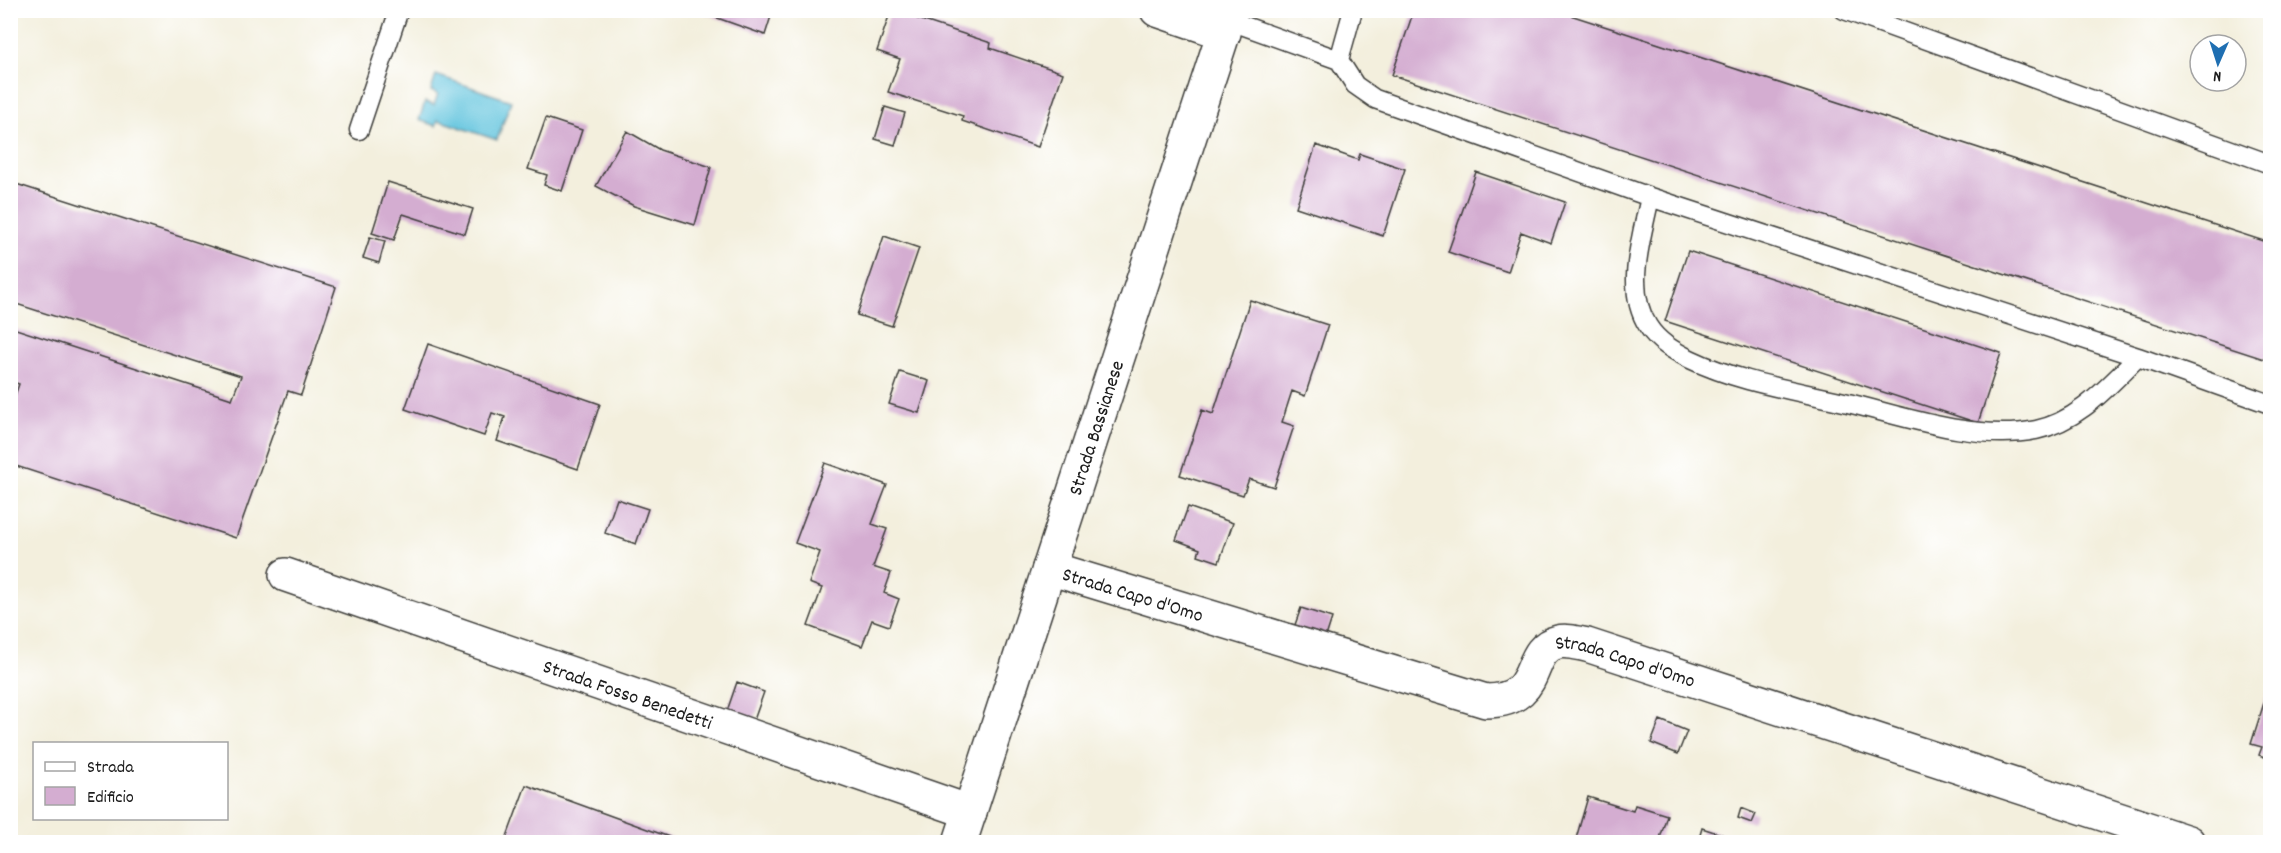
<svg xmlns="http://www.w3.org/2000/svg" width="2281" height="853" viewBox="0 0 2281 853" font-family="Dekko,sans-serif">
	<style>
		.water { fill: #5fc3dd; stroke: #3e707c; stroke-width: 1.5 }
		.building { fill: #d4add1 }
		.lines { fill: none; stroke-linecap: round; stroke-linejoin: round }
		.lane-casing { stroke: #3c3c39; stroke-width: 21 }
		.street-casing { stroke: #3c3c39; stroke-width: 36 }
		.secondary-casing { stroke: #3c3c39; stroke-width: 36 }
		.lane { stroke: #fff; stroke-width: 18 }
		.street { stroke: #fff; stroke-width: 33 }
		.secondary { stroke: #fff; stroke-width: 33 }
		.labels { text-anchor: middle; stroke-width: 4.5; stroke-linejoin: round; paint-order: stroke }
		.street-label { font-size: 20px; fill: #1c1c1c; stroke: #fff }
	</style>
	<rect width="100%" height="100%" fill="#fff"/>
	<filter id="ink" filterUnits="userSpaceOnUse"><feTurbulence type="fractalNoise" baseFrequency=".0167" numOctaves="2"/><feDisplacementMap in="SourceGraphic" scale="12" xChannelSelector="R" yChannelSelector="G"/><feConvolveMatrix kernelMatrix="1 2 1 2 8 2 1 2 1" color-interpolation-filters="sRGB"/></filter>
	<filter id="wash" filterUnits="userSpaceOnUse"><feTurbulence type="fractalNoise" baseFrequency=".008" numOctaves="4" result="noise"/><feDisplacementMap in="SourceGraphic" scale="24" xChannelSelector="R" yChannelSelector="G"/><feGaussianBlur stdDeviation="1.35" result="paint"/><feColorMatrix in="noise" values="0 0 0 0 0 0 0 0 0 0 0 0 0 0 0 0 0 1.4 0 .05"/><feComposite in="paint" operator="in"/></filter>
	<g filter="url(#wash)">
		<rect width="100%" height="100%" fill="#f3efdd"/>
		<path class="water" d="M436,75L511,101L497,140L438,120L436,126L419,120L425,102L434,105L438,94L431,91Z"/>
		<g id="blocks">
			<path class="building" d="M695,10H773L765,35Z
				M891,10L991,43L990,48L1063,73L1038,147L962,121L963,116L888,92L900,59L877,51Z
				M1414,10H1555L2270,243V361L1392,75Z
				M885,107L905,113L895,145L875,139Z
				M546,118L582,130L562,191L544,185L547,175L528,169Z
				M627,131L660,150L711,167L695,225L634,206L596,186Z
				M1316,145L1358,160L1360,154L1405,169L1383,236L1296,207Z
				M1476,172L1565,202L1551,243L1521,232L1508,272L1448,252Z
				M10,182L336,287L301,395L288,391L236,538L10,464V410L19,384L10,381V327L232,399L241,376L10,302Z
				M388,182L473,209L465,234L403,214L394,240L372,233Z
				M884,236L919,248L892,326L857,315Z
				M370,237L385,241L379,263L363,258Z
				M1688,251L2001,353L1978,423L1665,321Z
				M1250,300L1328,325L1305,396L1292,391L1282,422L1294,426L1274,487L1249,479L1243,495L1180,475L1202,410L1213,414Z
				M428,344L600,404L578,469L497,441L505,417L492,413L484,436L405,409Z
				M900,372L929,381L919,413L889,404Z
				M825,463L887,485L872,524L887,529L873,567L891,573L884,593L899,599L889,626L872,620L862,646L808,626L822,588L809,583L820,552L795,543Z
				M617,499L648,509L636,544L605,533Z
				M1188,507L1233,523L1219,562L1198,555L1200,549L1176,540Z
				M1301,608L1332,618L1323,646L1291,636Z
				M737,682L764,692L753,723L726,714Z
				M2270,684V759L2259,755L2262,747L2251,744Z
				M1660,720L1687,731L1678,754L1651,743Z
				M526,785L683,842H505Z
				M1588,797L1633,811L1635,805L1667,815L1659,842H1575Z
				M1741,808L1756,814L1752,823L1738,818Z
				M1702,828L1745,842H1698Z"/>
		</g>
	</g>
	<g filter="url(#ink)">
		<use href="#blocks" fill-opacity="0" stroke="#3c3c39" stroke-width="1.5"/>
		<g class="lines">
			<g class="lane-casing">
				<path id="lane" d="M1844,10L2270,164
					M1228,20L1339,60L1355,85L1375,99L1650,197L2138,357L2270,404
					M1339,60L1353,10
					M359,130L399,10
					M1650,197C1642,237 1624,289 1648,326C1658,342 1674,351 1690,359C1738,382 1793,390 1844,402C1904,416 1973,442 2036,430C2079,421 2107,387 2138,357"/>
			</g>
			<g class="street-casing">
				<g id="street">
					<path d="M1157,10L1224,33"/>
					<path id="s1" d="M1049,568L1486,701C1545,701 1523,650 1558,642C1567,640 1577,643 1587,645L2188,842"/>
					<path id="s2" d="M286,575L970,812"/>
				</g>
			</g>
			<g class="secondary-casing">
				<g id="secondary">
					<path id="s3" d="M960,842L1231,10"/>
				</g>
			</g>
			<use href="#lane" class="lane"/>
			<use href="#street" class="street"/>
			<use href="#secondary" class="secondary"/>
		</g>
	</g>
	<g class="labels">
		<g class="street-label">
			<text dy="7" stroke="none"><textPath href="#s3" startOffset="436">Strada Bassianese</textPath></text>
			<text dy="7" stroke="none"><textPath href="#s1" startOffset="88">Strada Capo d'Omo</textPath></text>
			<text dy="7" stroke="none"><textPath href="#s1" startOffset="627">Strada Capo d'Omo</textPath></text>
			<text dy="7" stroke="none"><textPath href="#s2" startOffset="362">Strada Fosso Benedetti</textPath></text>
		</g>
	</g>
	<rect width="2281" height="853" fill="none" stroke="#fff" stroke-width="36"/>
	<rect x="33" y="742" width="195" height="78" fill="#ffffff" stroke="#a4a4a4" stroke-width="1.5"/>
	<rect x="45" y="762" width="30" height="9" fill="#ffffff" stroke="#a4a4a4" stroke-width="1.5"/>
	<text x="87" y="772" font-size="18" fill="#1c1c1c">Strada</text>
	<rect x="45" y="787" width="30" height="18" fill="#d4add1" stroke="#a4a4a4" stroke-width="1.5"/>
	<text x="87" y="802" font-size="18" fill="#1c1c1c">Edificio</text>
	<g transform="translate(2218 63) rotate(183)"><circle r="28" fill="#ffffff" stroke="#a4a4a4" stroke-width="1.5"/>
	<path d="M0-4.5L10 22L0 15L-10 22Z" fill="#1f6fb2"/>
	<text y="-9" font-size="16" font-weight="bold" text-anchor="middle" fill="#1c1c1c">N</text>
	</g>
</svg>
